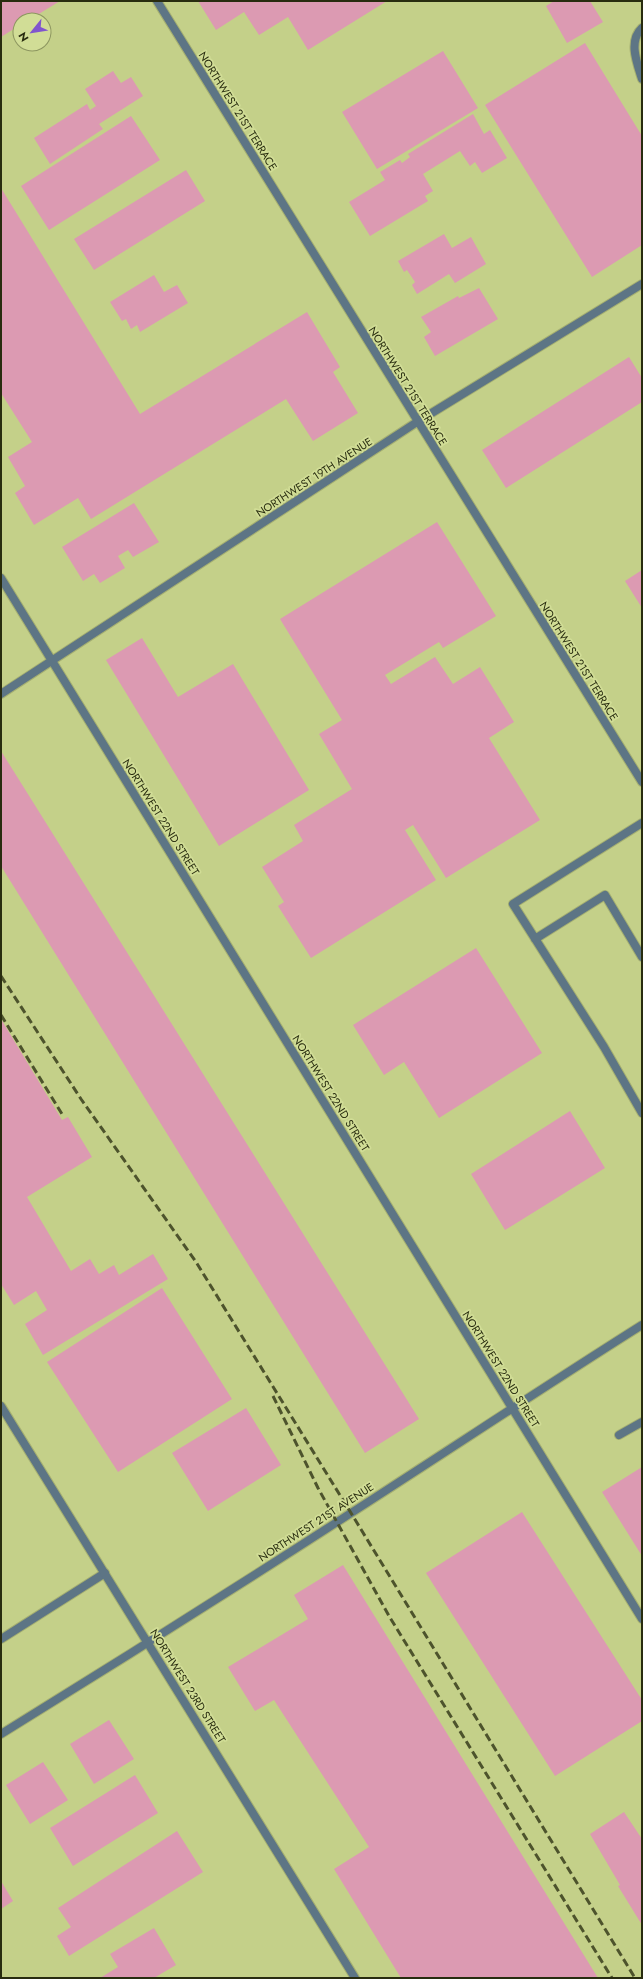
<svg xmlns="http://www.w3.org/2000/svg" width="643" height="1979" viewBox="0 0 643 1979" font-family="Jost,sans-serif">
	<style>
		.building { fill: #dc9ab2 }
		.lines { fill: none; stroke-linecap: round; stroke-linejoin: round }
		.service-casing { stroke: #a5af71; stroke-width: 10 }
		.minor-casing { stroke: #a5af71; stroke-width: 10 }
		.service { stroke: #5d7585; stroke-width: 8 }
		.minor { stroke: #5d7585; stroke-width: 8 }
		.rail { stroke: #4d532c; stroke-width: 3; stroke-dasharray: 8 4; stroke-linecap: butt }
		.labels { text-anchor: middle; stroke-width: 3.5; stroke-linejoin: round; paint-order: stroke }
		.street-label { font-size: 11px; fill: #282c0f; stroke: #d1dd96 }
	</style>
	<rect width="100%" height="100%" fill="#c4d089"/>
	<path class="building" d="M1,1H60L29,20H20V25L1,37Z
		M198,1H387L308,50L288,17L259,35L244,12L216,30Z
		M554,1H590L603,22L567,43L546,6Z
		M585,43L642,136V245L592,277L485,105Z
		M443,51L478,108L377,169L342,112Z
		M113,71L121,83L131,77L143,96L99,124L103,129L50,164L34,138L87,104L90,110L96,106L85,89Z
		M473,114L484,134L490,130L507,158L482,173L475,162L470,166L460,151L423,174L433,191L425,196L428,201L370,236L349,202L385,180L380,172L400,160L402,163L410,157L408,154Z
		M131,116L160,160L49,230L21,186Z
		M186,170L205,201L94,270L74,239Z
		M1,188L140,414L307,312L340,367L333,372L358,413L313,441L286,399L91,519L78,498L34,525L15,493L25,486L8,457L32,442L1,393Z
		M444,234L452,248L471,237L486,264L455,283L449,274L417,294L412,285L415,282L407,270L404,272L398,261Z
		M154,275L164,292L177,285L188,303L140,332L137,325L131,329L126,319L122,321L110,302Z
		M479,288L498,319L435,356L424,337L431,332L421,317L458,296L459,298Z
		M629,357L642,378V402L506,488L482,450Z
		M134,503L159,542L133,557L128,550L118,556L125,568L100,583L94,574L83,581L62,547Z
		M437,522L496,616L443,648L439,642L385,675L391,684L435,657L453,684L480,667L514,722L489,738L540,820L446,878L413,825L405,830L436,880L311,958L278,906L284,902L262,867L303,841L294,825L352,789L319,734L342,720L280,619Z
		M642,570V608L625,581Z
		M142,638L178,697L233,664L309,790L219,846L106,660Z
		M1,751L419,1419L365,1453L1,866Z
		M476,948L542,1053L439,1118L404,1062L384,1075L353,1025Z
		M1,1019L62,1120L68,1117L92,1157L27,1197L71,1271L90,1259L99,1274L114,1265L119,1275L153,1254L168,1279L43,1355L25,1324L47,1310L36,1291L14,1305L1,1284Z
		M570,1111L605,1168L505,1230L471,1174Z
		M162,1288L232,1399L118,1472L47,1362Z
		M246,1408L281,1465L208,1511L172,1453Z
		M642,1467V1556L602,1492Z
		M522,1512L642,1700V1721L555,1776L426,1573Z
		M343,1565L598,1978H401L334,1869L369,1847L274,1700L255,1711L228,1667L308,1619L294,1595Z
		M109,1720L134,1759L94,1784L70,1744Z
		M43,1762L68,1800L30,1824L6,1785Z
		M135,1775L158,1813L73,1866L50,1828Z
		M624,1812L642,1839V1925L618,1886L620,1885L590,1834Z
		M177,1831L203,1872L69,1956L57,1936L71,1927L58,1908Z
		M1,1881L13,1901L1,1909Z
		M154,1928L176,1965L154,1978H100L118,1967L110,1954Z"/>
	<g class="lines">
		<g class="service-casing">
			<path id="service" d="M642,28C628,41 637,63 642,79
				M642,823L513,904L604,1047L642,1113
				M535,939L605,895L642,957
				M619,1435L642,1422
				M1,1639L105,1573"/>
		</g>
		<g class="minor-casing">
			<path id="minor" d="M157,1L642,782
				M1,578L642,1619
				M1,694L417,422L642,284
				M1,1406L355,1978
				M1,1734C113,1665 224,1595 334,1524C437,1458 539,1390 642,1325"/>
		</g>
		<use href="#service" class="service"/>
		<use href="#minor" class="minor"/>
		<path class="rail" d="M1,976L81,1099L196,1262L351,1513L635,1978
			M1,1015L62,1114
			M273,1396L318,1488L389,1616L612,1978"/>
	</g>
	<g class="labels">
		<g class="street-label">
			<text transform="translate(238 111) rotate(58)" y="4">NORTHWEST 21ST TERRACE</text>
			<text transform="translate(408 386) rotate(58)" y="4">NORTHWEST 21ST TERRACE</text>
			<text transform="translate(314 477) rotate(-33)" y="4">NORTHWEST 19TH AVENUE</text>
			<text transform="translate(579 661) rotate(58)" y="4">NORTHWEST 21ST TERRACE</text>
			<text transform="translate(161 817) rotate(58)" y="4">NORTHWEST 22ND STREET</text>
			<text transform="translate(331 1093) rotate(58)" y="4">NORTHWEST 22ND STREET</text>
			<text transform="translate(501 1369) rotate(58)" y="4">NORTHWEST 22ND STREET</text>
			<text transform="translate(316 1522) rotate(-33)" y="4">NORTHWEST 21ST AVENUE</text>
			<text transform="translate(188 1686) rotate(58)" y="4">NORTHWEST 23RD STREET</text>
		</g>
	</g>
	<rect width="643" height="1979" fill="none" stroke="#282c0f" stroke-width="4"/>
	<g transform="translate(32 32) rotate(240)"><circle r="19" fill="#d1dd96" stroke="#8d9660"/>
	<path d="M0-3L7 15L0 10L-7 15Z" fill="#8055ce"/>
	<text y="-6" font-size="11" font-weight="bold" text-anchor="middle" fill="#282c0f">N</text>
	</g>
</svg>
